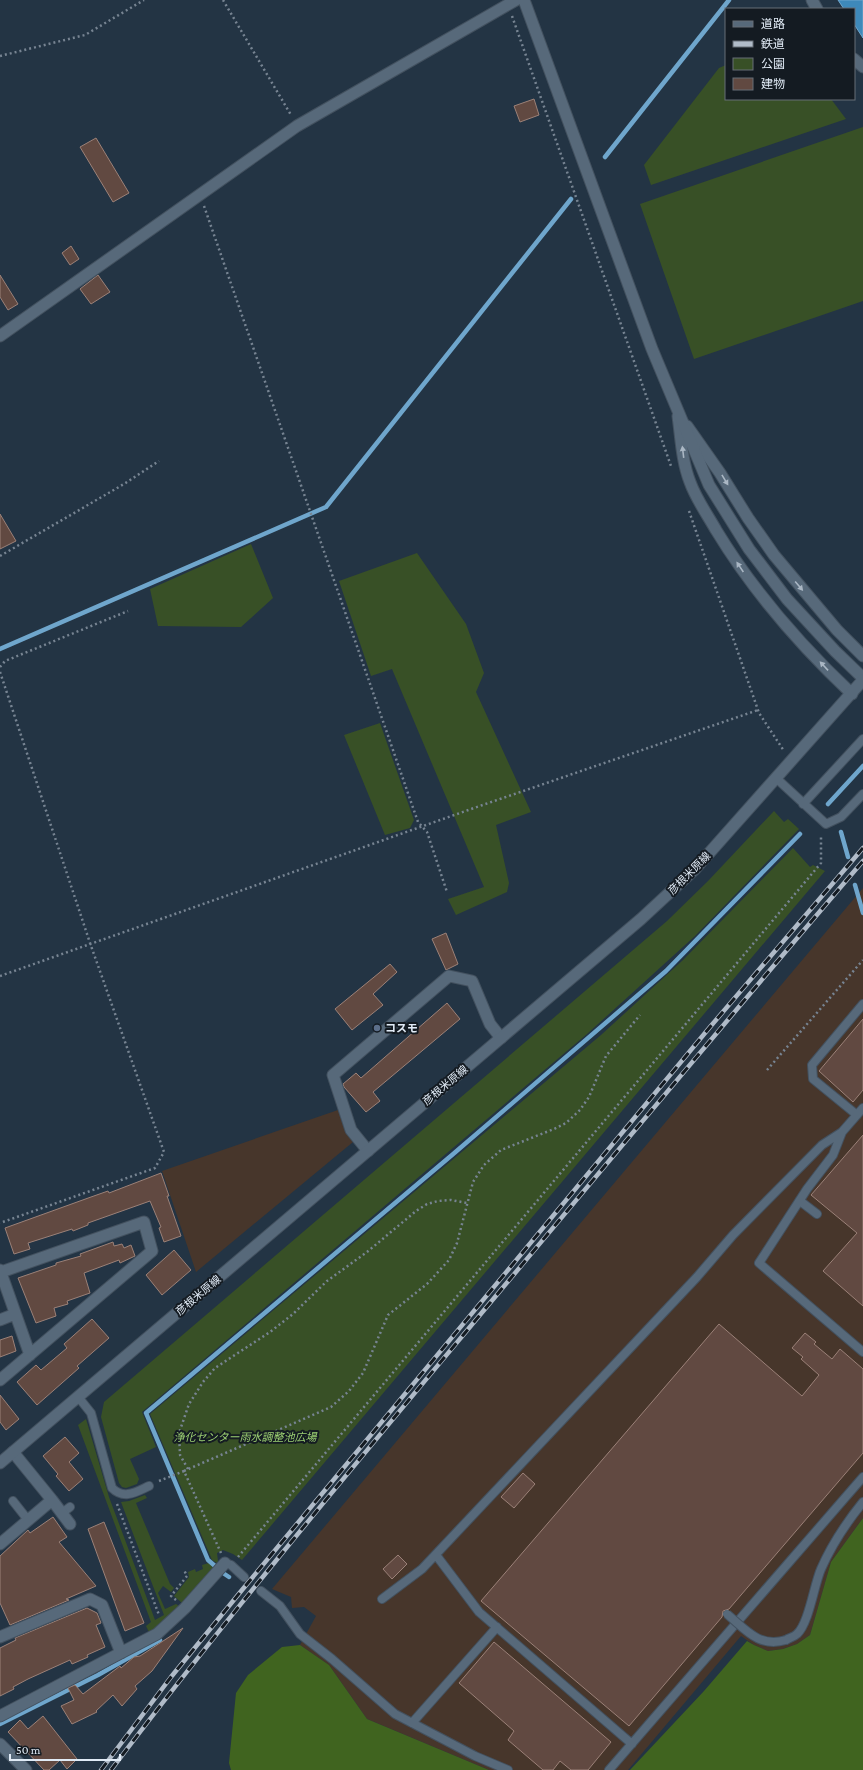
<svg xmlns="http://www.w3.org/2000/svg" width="863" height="1770" viewBox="0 0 863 1770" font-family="'Crimson Pro','Noto Sans JP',serif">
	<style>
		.industrial { fill: #47362b }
		.green { fill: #385026 }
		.forest { fill: #40641f }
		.water { fill: #3e89ba; stroke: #6fa6cc }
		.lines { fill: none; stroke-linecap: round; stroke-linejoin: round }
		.stream { stroke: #6fa6cc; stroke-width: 4.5 }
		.building { fill: #614941; stroke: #9b8178 }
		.service-casing { stroke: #43515f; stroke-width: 10 }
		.minor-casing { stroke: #43515f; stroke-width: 13 }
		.tertiary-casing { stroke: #43515f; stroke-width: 13 }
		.secondary-casing { stroke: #43515f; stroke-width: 13 }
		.path { stroke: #778492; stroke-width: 2.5; stroke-dasharray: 2 3; stroke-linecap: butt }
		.service { stroke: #57697a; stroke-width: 8 }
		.minor { stroke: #57697a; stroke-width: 11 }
		.tertiary { stroke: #57697a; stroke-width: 11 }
		.secondary { stroke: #57697a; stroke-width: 11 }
		.rail-casing { stroke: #b0bbc8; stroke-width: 4.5 }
		.rail { stroke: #141b22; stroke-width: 3; stroke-dasharray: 9; stroke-linecap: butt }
		.service-bridge-casing { stroke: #43515f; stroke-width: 10; stroke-linecap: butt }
		.service-bridge { stroke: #57697a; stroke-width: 8 }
		.oneway { fill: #aab7c4 }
		.service-dot { fill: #5c6f8a; stroke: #141b22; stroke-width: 1.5 }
		.labels { text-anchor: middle; stroke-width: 4; stroke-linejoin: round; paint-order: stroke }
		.street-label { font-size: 11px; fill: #e1ebf6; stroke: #141b22 }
		.poi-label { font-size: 11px; font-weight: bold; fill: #e1ebf6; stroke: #141b22; text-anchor: start }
		.park-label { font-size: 11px; font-style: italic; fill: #9cd072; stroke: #141b22 }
	</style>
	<rect width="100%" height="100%" fill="#233444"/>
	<path class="industrial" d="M863,888V1518L831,1562L810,1635L797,1644L783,1649L768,1651L754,1645L741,1636L628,1770H489L367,1719L329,1665L300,1645L316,1616L304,1607L292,1608L291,1597L272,1589Z
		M338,1110L345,1131L353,1142L196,1272L162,1171Z"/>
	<path class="green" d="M726,65V99H831L846,119L651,185L644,165L719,68Z
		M863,127V301L694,359L640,204Z
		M251,544L273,598L241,627L158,626L150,589Z
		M417,553L466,624L484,673L476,692L531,812L496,825L509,883L507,892L456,915L448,899L484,887L392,669L371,676L339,581Z
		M380,723L414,820L410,828L385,835L344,735Z
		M774,811L784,822L788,819L799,829L695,936L587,1034L142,1412L156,1447L130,1459L139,1479L137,1484L126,1488L122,1487L119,1483L101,1417L104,1402L667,921L708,881Z
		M793,848L810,867L813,865L825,871L242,1560L233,1554L223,1550L217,1553L218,1561L217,1563L212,1560L150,1414L601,1035L683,960Z
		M86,1419L109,1497L155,1620L164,1615L121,1502L129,1501L145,1495L147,1498L136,1503L170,1584L174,1588L171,1592L163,1586L158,1593L165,1609L176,1604L179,1606L182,1603L174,1596L189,1577L188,1572L195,1569L196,1572L203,1569L202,1565L209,1563L214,1569C195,1592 176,1618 149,1632L146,1626L151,1622L78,1425Z"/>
	<path class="forest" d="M863,1518V1770H630L704,1691L747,1641L754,1645L768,1651L783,1649L797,1644L810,1635L831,1562Z
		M300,1645L329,1665L367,1719L489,1770H231L229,1763L236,1693L248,1675L282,1647Z"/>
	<path class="water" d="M838,0H863V38L854,24V9H844Z"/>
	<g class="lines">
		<path class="stream" d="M605,157L729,0
			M0,649L326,507L571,199
			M828,804L863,766
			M841,832L848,857
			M855,885L863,913
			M215,1566L208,1560L146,1413L452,1155L666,971L800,834
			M223,1573L229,1577
			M0,1724L98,1675L160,1640"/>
	</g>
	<path class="building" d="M534,99L539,115L520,122L514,106Z
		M96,138L129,193L113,202L80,147Z
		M71,246L79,259L70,265L62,253Z
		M0,275L18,304L8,310L0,297Z
		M98,275L110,292L91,304L80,289Z
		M0,514L16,541L0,549Z
		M446,933L458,964L446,970L432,939Z
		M390,964L397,972L373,994L383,1005L352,1030L335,1009Z
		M447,1003L460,1019L373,1092L380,1101L366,1112L344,1087L343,1084L356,1073L361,1078Z
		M863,1019V1090L853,1102L819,1071Z
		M863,1135V1306L823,1271L857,1233L811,1195Z
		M161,1173L169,1196H167L181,1236L164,1242L159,1228L161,1227L150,1201L88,1223V1225L73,1231L72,1229L28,1243L30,1249L14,1254L5,1228L91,1197L108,1191L109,1193Z
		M113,1242L114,1246L122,1244L124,1248L131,1245L135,1256L120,1263L119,1260L84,1273L90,1293L67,1301L68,1304L54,1308L56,1316L36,1323L18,1278L56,1265V1263L81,1256L80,1254Z
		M174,1250L191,1270L162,1295L146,1275Z
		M92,1319L109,1338L77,1366L79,1368L37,1405L17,1382L36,1365L41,1370L67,1348L64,1344Z
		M719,1324L802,1396L819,1375L801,1359L803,1357L792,1348L805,1333L816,1342L814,1344L832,1359L840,1349L863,1369V1453L729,1609L723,1611L722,1617L629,1726L481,1601Z
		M12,1336L16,1351L0,1357V1340Z
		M0,1395L19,1419L6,1430L0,1422Z
		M65,1437L79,1453L69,1462L83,1479L69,1491L56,1476L58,1474L43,1456Z
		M523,1473L535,1484L514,1508L501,1497Z
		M53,1517L67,1537L59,1542L96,1586L66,1599L69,1600L10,1625L0,1603V1556L28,1530L30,1533Z
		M104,1522L144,1623L125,1631L88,1529Z
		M398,1555L407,1564L392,1579L383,1569Z
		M87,1608L97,1613L101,1623L96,1625L105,1647L87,1655L88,1657L72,1664L70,1660L28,1679L13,1687L14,1689L0,1696V1648L16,1640L15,1638Z
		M183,1628L152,1671L135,1686L137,1689L122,1706L113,1695L96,1711L97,1712L72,1724L61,1706L74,1700L68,1688L75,1685L83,1694L120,1666L121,1668L134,1657L140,1656Z
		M494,1642L611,1742L588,1770H571L560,1761L553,1770H543L508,1740L514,1731L459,1683Z
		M43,1716L77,1759L67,1769L60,1760L49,1770H44L8,1732L20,1720L28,1729Z"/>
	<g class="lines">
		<g class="service-casing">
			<path id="service" d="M776,778L826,824L841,817L863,794
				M803,804L863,739
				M857,1115L813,1079L812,1065L863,1004
				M842,1132L833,1155L807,1189L759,1263L863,1352
				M800,1201L817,1214
				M79,1398L91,1413L112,1488C124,1500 136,1492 149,1486
				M13,1501L28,1520
				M62,1513L70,1507
				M436,1555L479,1612L632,1744
				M225,1563L231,1565L244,1577
				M261,1591L280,1606L300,1634L332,1659L395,1714L475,1756L508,1770
				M382,1599L422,1569L697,1277L733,1235L822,1145L842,1132L863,1108
				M786,1640C789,1638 794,1637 797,1634C809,1623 814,1585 821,1569C832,1544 846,1523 863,1502
				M412,1723L497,1627
				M609,1770L863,1477"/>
		</g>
		<g class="minor-casing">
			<path id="minor" d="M812,0L817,9
				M854,59L863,67
				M0,336L297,126L516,0
				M678,416C681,438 682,462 690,482C696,499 707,514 716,530C753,591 800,645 852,694
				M687,426L720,473L748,518L774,555L837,630L863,656
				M368,1151L351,1130L333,1075L449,976L472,981L490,1024L501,1038
				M0,1270L30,1355
				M0,1320L15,1314
				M0,1380L152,1251L144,1222L1,1272
				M13,1452L52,1500L70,1524
				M0,1544L52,1500
				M0,1637L90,1599L102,1605L121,1653
				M0,1716L157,1634L185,1608L225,1563
				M0,1744L26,1770"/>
		</g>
		<g class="tertiary-casing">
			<path id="tertiary" d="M524,0L652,349L709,485L749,549L787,599L835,651L863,678"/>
		</g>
		<g class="secondary-casing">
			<path id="secondary" d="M0,1463L641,919L695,869L863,680"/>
		</g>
		<path class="path" d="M223,0L291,115
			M512,16L671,466
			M0,56L85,35L144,0
			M204,206L418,822L427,832L447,892
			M689,511L759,713L784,751
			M0,556L124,484L159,461
			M0,667L5,661L128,611
			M0,672L90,943L164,1152L155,1168L0,1223
			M0,976L474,808L758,710
			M767,1070L863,960
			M188,1469L180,1455L179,1433L189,1404L203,1382L215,1368L270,1332L293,1314L327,1281L367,1252L416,1211L427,1204L438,1201L451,1200L467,1203
			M184,1471L331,1407L349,1391L363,1373L388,1315L427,1284L449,1260L457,1243L473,1182L484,1165L501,1150L554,1129L566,1123L580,1110L589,1097L606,1056L640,1015
			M159,1481L184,1471L221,1553
			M117,1504L159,1615
			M238,1557L821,863V837
			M176,1600L171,1596L187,1576L184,1570"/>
		<use href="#service" class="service"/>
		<use href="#minor" class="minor"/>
		<use href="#tertiary" class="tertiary"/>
		<use href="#secondary" class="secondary"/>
		<g class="rail-casing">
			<path id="rail" d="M101,1770L171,1677L242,1590L710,1027L863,848
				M111,1770C235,1606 368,1449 500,1291C620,1148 741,1003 863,861"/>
		</g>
		<use href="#rail" class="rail"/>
		<g class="service-bridge-casing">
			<path id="service-bridge" d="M727,1614C746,1630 759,1648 786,1640"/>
		</g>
		<use href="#service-bridge" class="service-bridge"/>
	</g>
	<defs><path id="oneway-solid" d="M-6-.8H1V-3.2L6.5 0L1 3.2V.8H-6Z"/></defs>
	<g class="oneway">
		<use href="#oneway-solid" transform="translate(683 452) rotate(-97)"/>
		<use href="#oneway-solid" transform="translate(725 480) rotate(59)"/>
		<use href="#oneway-solid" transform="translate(740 567) rotate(-124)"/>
		<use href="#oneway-solid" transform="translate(799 586) rotate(50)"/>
		<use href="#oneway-solid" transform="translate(824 666) rotate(-133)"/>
	</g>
	<circle class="service-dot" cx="377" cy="1028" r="4"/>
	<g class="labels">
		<g class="street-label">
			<text transform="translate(689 873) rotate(-45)" y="4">彦根米原線</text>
			<text transform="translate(445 1085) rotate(-40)" y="4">彦根米原線</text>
			<text transform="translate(198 1295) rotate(-40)" y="4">彦根米原線</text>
		</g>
		<g class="poi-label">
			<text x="385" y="1032">コスモ</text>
		</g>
		<g class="park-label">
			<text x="245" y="1441">浄化センター雨水調整池広場</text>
		</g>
	</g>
	<rect x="725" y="8" width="130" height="92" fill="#141b22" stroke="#666e77"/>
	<rect x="733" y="21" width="20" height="6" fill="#57697a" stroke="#666e77"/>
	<text x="761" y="28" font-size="12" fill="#e1ebf6">道路</text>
	<rect x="733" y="41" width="20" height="6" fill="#b0bbc8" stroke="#666e77"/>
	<text x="761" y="48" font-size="12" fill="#e1ebf6">鉄道</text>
	<rect x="733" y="58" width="20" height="12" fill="#385026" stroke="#666e77"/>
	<text x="761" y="68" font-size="12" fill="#e1ebf6">公園</text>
	<rect x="733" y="78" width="20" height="12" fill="#614941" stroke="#666e77"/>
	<text x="761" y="88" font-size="12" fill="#e1ebf6">建物</text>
	<path d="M10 1754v6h110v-6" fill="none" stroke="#e1ebf6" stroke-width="2"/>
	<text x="16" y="1754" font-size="12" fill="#e1ebf6" stroke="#141b22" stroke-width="3" paint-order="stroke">50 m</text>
</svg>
